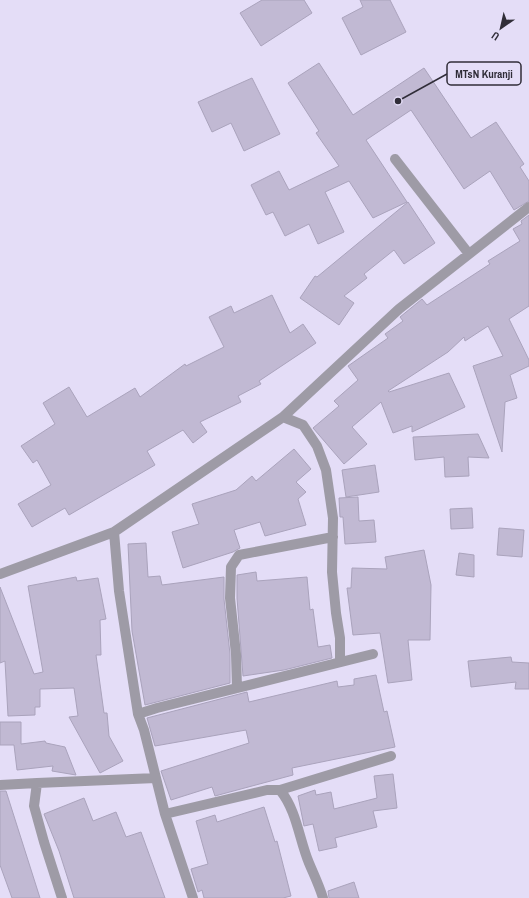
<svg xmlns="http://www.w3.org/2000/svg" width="529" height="898" viewBox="0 0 529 898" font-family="'Archivo Narrow',sans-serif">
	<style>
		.building { fill: #c1b9d3; stroke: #aaa3bc }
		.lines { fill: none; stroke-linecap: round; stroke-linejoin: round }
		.minor { stroke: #9e9ba6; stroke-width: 10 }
		.leader { fill: none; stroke: #302d38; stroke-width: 1.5 }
		.callout-dot { fill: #302d38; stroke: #e4ddf7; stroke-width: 1.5 }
		.callout { fill: #e4ddf7; stroke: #302d38; stroke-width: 1.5 }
		.callout-label { font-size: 11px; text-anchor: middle; font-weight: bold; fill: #302d38 }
	</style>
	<rect width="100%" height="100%" fill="#e4ddf7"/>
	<path class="building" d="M262,0H304L312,13L261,46L240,13Z
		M360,0H390L406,32L361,55L342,18L363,7Z
		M319,63L353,115L424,68L471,138L496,122L524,164L520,167L529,181V201L514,210L490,171L464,189L411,110L366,140L407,202L373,218L349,181L325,192L344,232L318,244L309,224L285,236L273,212L266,215L251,185L279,171L289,190L339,166L316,133L319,131L288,83Z
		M252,78L280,134L244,151L231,123L212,132L198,102Z
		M408,202L435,243L404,264L394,250L364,274L367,278L344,296L354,303L339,325L300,298L315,276L317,277Z
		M529,215V306L509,319L529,360V366L510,375L517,398L505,402L502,452L473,366L503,356L488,326L465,341L464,337L448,352L388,391L389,392L449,373L465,407L412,432V426L393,433L381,402L352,427L367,444L344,464L313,428L339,406L334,401L358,380L348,366L388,338L385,334L403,321L400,317L422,299L427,305L490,264L488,261L520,241L513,229L522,224L521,221Z
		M272,295L290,333L303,324L316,343L259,381L261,384L238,396L241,402L200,422L207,432L193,443L183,430L147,451L155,465L69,515L65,508L32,527L18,504L51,485L37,460L33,463L21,446L55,424L43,403L69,387L87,417L135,388L140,397L185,364L186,366L224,347L209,317L231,306L234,313Z
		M478,434L489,458L468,457L469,476L445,477L444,457L415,460L413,437Z
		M294,449L311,469L296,482L306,492L298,499L306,525L265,536L260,522L234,530L240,548L233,552L183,568L172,532L199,524L192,504L236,490L252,476L256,481Z
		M375,465L379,492L346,497L342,470Z
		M358,497L359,521L374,520L376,542L345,544L343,517H340L339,498Z
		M472,508L473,528L451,529L450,509Z
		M499,528L524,530L522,557L497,555Z
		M146,543L148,577L160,576L162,585L224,577V599L230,654V683L145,705L132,631L128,544Z
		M424,550L431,585L430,640H408L412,680L388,683L380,633L353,635L347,588H351L352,568L387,569L385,557Z
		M459,553L474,555V577L456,575Z
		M256,572L257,581L307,577L310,610L313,609L318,647L330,645L332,658L284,670L243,676L237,598V575Z
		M76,577L77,581L98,578L106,619L100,620L101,655H96L104,713H107L109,736L123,761L100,773L69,717L78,716L74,688L40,689V707H35V715L8,716L5,661L0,663V587L34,674L43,672L28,586Z
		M511,657L512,662L529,663V689H515L516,682L471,687L468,661Z
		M376,675L384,712L387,711L395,747L292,768L293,775L226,793L215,796L212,787L171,800L161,771L249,743L246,730L155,746L147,718L247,692L249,702L337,681L338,687L354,685V679Z
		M0,722H21V744L45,741L46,743L65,747L76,775L52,771L53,766L17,770L14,745H0Z
		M393,774L397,808L373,811L377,827L335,838L337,847L319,851L313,824L304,826L298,796L315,790L316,795L331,792L334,809L377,798L374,776Z
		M0,791H6L40,898H12L0,865Z
		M84,798L93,821L116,812L126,837L141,832L165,898H74L59,851L44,814Z
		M264,807L275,842L277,841L291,896L283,898H204L202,890L198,892L191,869L208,864L196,821L215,815L217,822Z
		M354,882L359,898H329L328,891Z"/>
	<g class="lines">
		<path class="minor" d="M395,159L469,254
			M283,417L303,425L317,446L326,470L333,518L332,572L336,613L340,638V662
			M114,532L119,591L138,714L144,730L165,814L193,898
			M0,574L114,532L283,417L399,309L529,207
			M237,688L236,654L230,598L231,567L239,555L333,537
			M138,714L157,708L373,654
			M0,785L37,783
			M280,790L391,756
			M165,814L267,790H280C297,811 299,839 309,863C314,875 319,885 323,898
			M62,898L44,842L34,806L37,783L156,778"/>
	</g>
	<path class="leader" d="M398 101L447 74"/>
	<circle class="callout-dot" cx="398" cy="101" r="4"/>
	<rect class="callout" x="447" y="62" width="74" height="23" rx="4"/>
	<g class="callout-label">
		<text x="484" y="78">MTsN Kuranji</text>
	</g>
	<g transform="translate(501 28) rotate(214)" stroke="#e4ddf7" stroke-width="3" paint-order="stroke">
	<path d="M0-3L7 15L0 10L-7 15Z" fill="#302d38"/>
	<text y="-6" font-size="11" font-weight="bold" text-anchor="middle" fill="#302d38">U</text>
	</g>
</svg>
